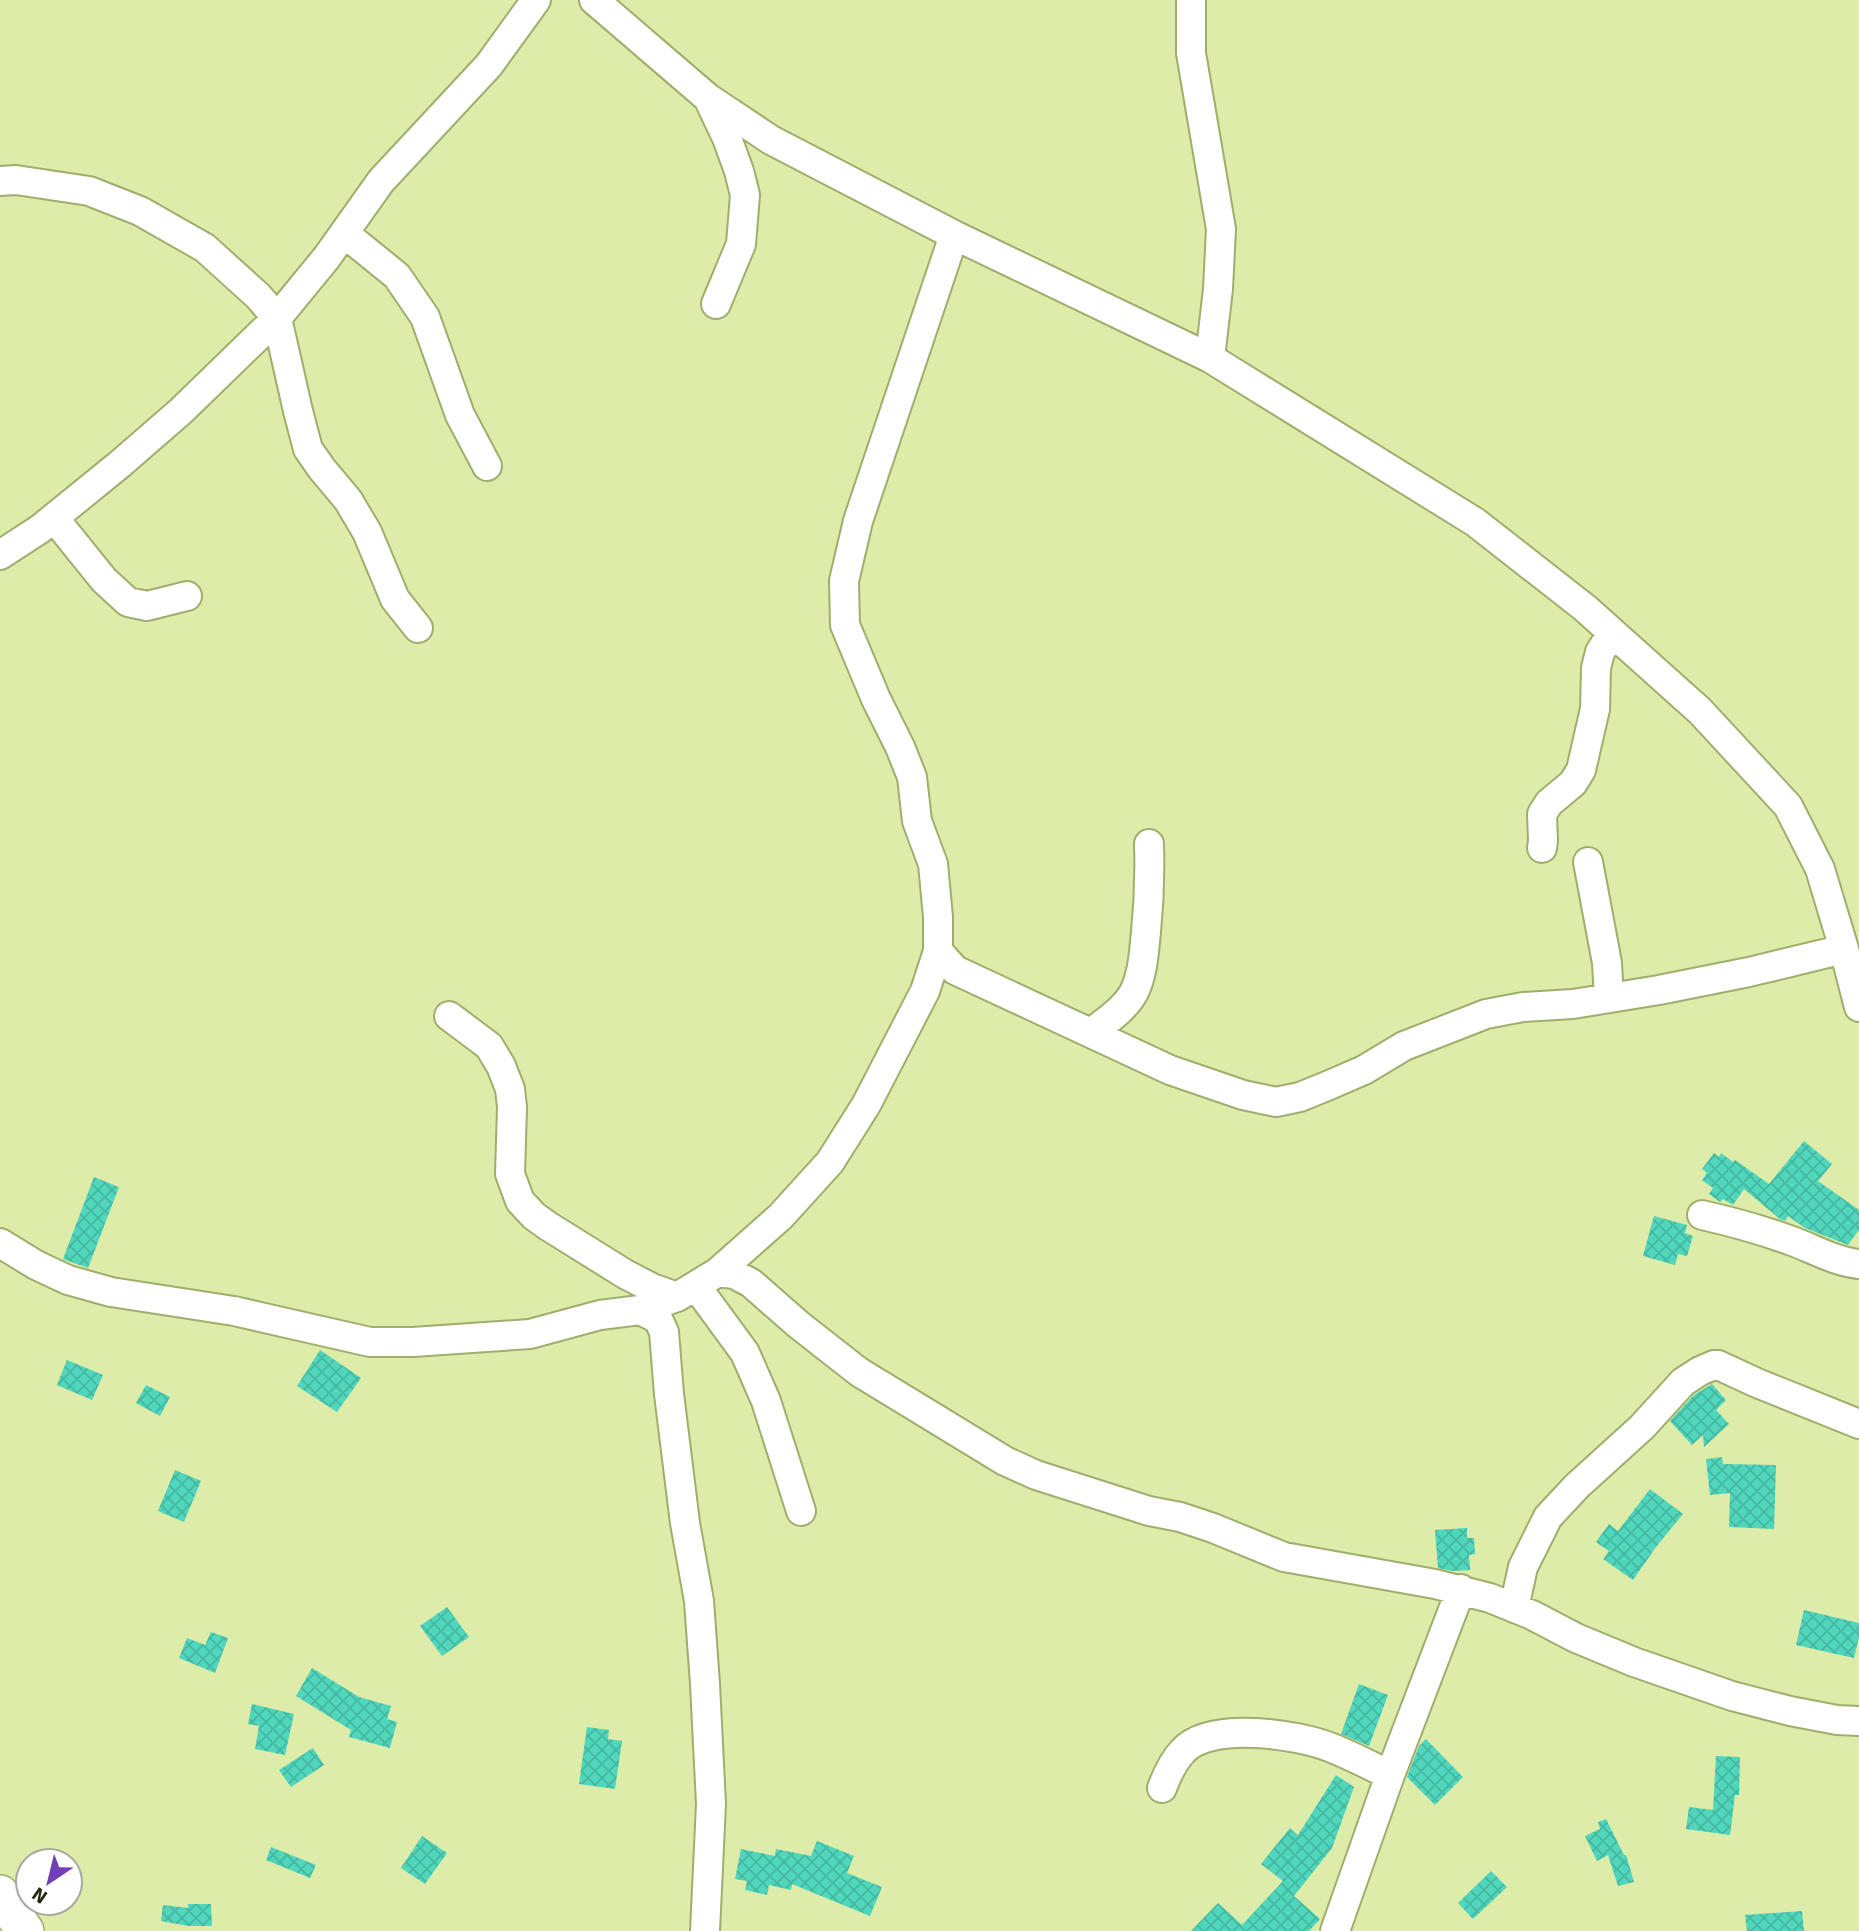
<svg xmlns="http://www.w3.org/2000/svg" width="1859" height="1931" viewBox="0 0 1859 1931" font-family="Signika,sans-serif">
	<style>
		.building { fill: url(#building-cross-hatch) }
		.lines { fill: none; stroke-linecap: round; stroke-linejoin: round }
		.minor-casing { stroke: #a0ae6d; stroke-width: 32 }
		.major-casing { stroke: #a0ae6d; stroke-width: 40 }
		.minor { stroke: #fff; stroke-width: 28 }
		.major { stroke: #fff; stroke-width: 37 }
	</style>
	<defs>
		<pattern id="building-cross-hatch" width="8" height="8" patternUnits="userSpaceOnUse" patternTransform="scale(1.75)"><rect width="8" height="8" fill="#4fd6bd"/><path d="M0 0l8 8M0 8l8-8" fill="none" stroke="#45b8a1"/></pattern>
	</defs>
	<rect width="100%" height="100%" fill="#ddeca9"/>
	<path class="building" d="M1804,1141L1832,1164L1818,1181L1859,1210V1230L1848,1245L1805,1228L1788,1216L1785,1221L1780,1219L1744,1189L1733,1205L1723,1199L1720,1202L1709,1194L1713,1188L1702,1180L1707,1173L1702,1169L1714,1153L1719,1157L1721,1153L1733,1162L1735,1160L1769,1184Z
		M94,1177L119,1187L88,1268L63,1259Z
		M1654,1216L1687,1225L1685,1233L1693,1236L1687,1256L1678,1254L1675,1265L1643,1256Z
		M320,1350L361,1378L337,1412L297,1386Z
		M67,1360L103,1375L92,1400L57,1385Z
		M1712,1384L1726,1400L1716,1410L1729,1424L1704,1447L1703,1435L1692,1445L1670,1421L1694,1395Z
		M146,1385L170,1397L160,1416L136,1403Z
		M1722,1457L1723,1464L1776,1465L1774,1529L1729,1527L1730,1493L1710,1495L1706,1459Z
		M175,1470L201,1481L184,1522L158,1511Z
		M1650,1489L1683,1514L1656,1547L1633,1580L1603,1559L1609,1551L1596,1542L1609,1524L1618,1531Z
		M1467,1528V1538H1474L1475,1554L1469,1555L1470,1570L1452,1571L1438,1568L1435,1530Z
		M447,1607L469,1637L442,1656L420,1626Z
		M1804,1610L1859,1623V1637L1854,1658L1796,1645Z
		M211,1632L228,1638L215,1673L179,1658L187,1638L205,1645Z
		M312,1668L359,1697L391,1706L387,1719L397,1722L390,1748L349,1737L351,1730L296,1696Z
		M1359,1684L1388,1695L1369,1746L1341,1734Z
		M252,1704L294,1714L285,1755L255,1749L259,1726L248,1724Z
		M587,1727L609,1730L608,1739L622,1741L615,1789L579,1784Z
		M1426,1739L1463,1777L1435,1805L1407,1777L1419,1746Z
		M313,1748L324,1765L291,1787L279,1770Z
		M1716,1756L1740,1757L1739,1795H1735L1730,1835L1686,1829L1689,1807L1713,1810Z
		M1336,1775L1354,1787L1332,1848L1294,1896L1320,1919L1309,1931H1191L1218,1903L1242,1925L1283,1881L1261,1864L1290,1828L1298,1835Z
		M1606,1819L1624,1855H1626L1634,1882L1618,1886L1608,1855L1597,1861L1585,1836L1600,1829L1598,1822Z
		M422,1836L447,1853L425,1884L401,1868Z
		M817,1841L854,1856L847,1873L882,1887L870,1916L792,1884L791,1890L769,1885L767,1895L745,1890L747,1881L735,1879L741,1849L775,1856L776,1849L811,1856Z
		M271,1847L316,1865L310,1878L266,1860Z
		M1491,1871L1507,1887L1473,1919L1458,1903Z
		M188,1904H211L212,1926H188L161,1921L163,1905L188,1908Z
		M1802,1911L1804,1931H1747L1745,1915Z"/>
	<g class="lines">
		<g class="minor-casing">
			<path id="minor" d="M594,0L708,98L771,140L954,235L1210,358L1475,522L1585,608L1700,711L1788,806L1820,869L1844,949L1859,1007
				M1191,0V53L1221,229L1218,289L1210,358
				M708,98L727,138L739,171L745,195L741,244L716,304
				M0,181L16,180L89,191L140,211L205,248L258,296L277,318L298,411L308,449L322,469L348,500L367,532L395,599L418,628
				M344,233L397,276L425,317L460,415L487,466
				M54,518L104,580L128,602L147,606L187,596
				M0,555L40,529L120,464L181,411L277,318L327,257L381,181L489,65L536,0
				M1542,848L1543,841L1542,814L1549,803L1573,783L1581,770L1595,709L1596,668L1600,652L1612,633
				M1588,862L1607,963L1609,998
				M938,951L955,970L1170,1070L1243,1095L1276,1102L1300,1097L1327,1086L1364,1070L1404,1046L1486,1014L1523,1007L1573,1004L1659,990L1749,972L1844,949
				M449,1016L489,1046L501,1066L510,1089L512,1107L510,1174L520,1201L534,1216L548,1226L625,1274L652,1288L677,1297
				M1091,1033C1106,1021 1125,1009 1134,992C1143,974 1144,951 1146,932C1149,902 1150,874 1149,844
				M1702,1215C1733,1222 1762,1230 1792,1241C1814,1249 1836,1262 1859,1264
				M0,1243L36,1265L68,1280L111,1292L234,1311L370,1342H413L530,1334L600,1315L640,1310L677,1297L718,1272L781,1216L830,1162L866,1105L925,991L938,951V917L933,864L917,821L912,777L900,747L876,699L845,625L844,581L858,521L954,235
				M718,1272L734,1274L751,1283L799,1325L859,1372L1005,1461L1036,1475L1149,1511L1180,1517L1213,1528L1284,1557L1435,1584L1490,1598L1532,1615L1576,1638L1634,1662L1732,1696L1790,1711L1837,1720L1859,1721
				M696,1286L745,1353L766,1401L801,1511
				M640,1310L658,1319L664,1332L669,1394L685,1523L699,1601L705,1684L711,1804L705,1931
				M1514,1608L1523,1567L1548,1517L1577,1486L1642,1427L1683,1382L1700,1371L1714,1365H1718L1757,1383L1859,1424
				M1162,1788C1167,1775 1173,1761 1183,1751C1210,1721 1298,1734 1332,1748C1352,1756 1371,1766 1390,1775
				M1335,1931L1390,1775L1461,1589"/>
		</g>
		<g class="major-casing">
			<path id="major" d="M0,1894L25,1931"/>
		</g>
		<use href="#minor" class="minor"/>
		<use href="#major" class="major"/>
	</g>
	<g transform="translate(49 1882) rotate(215)"><circle r="33" fill="#ffffff" stroke="#a7a99f" stroke-width="2"/>
	<path d="M0-5L12 26L0 18L-12 26Z" fill="#7140b7"/>
	<text y="-10" font-size="19" font-weight="bold" text-anchor="middle" fill="#23280e">N</text>
	</g>
</svg>
